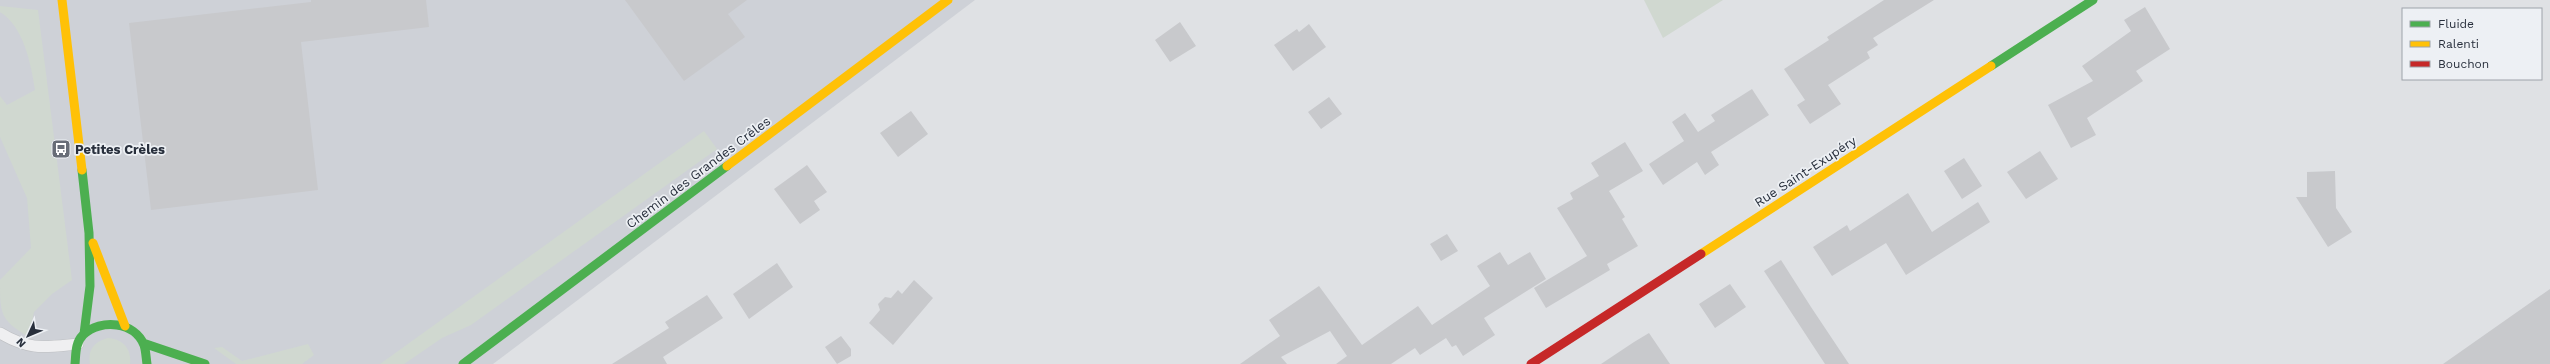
<svg xmlns="http://www.w3.org/2000/svg" width="2550" height="364" viewBox="0 0 2550 364" font-family="'Work Sans',sans-serif">
	<style>
		.built { fill: #ced1d7 }
		.green { fill: #d0d8d0 }
		.building { fill: #c8c9cc }
		.lines { fill: none; stroke-linecap: round; stroke-linejoin: round }
		.lane-casing { stroke: #bdbfc2; stroke-width: 12 }
		.lane { stroke: #efeff1; stroke-width: 11 }
		.fast { stroke: #4caf50; stroke-width: 9 }
		.slow { stroke: #ffc107; stroke-width: 9 }
		.jam { stroke: #c62828; stroke-width: 9 }
		.labels { text-anchor: middle; stroke-width: 3.5; stroke-linejoin: round; paint-order: stroke }
		.poi-label { font-size: 13px; font-weight: bold; fill: #282f3c; stroke: #edf0f4; text-anchor: start }
		.street-label { font-size: 13px; fill: #282f3c; stroke: #edf0f4 }
	</style>
	<rect width="100%" height="100%" fill="#dfe1e4"/>
	<path class="built" d="M0,0H975L493,364H0Z"/>
	<path class="green" d="M1644,0H1723L1663,38Z
		M0,6L38,10L72,280L52,294L34,312L29,337C0,320 0,314 0,280L31,248L27,198L0,137V96L7,105L35,90C31,64 24,27 0,12Z
		M704,131L717,149L471,325L442,338L404,364H380Z
		M108,338C123,339 132,349 130,364H90C87,350 95,341 108,338Z
		M308,344L314,355L302,364H236L214,348L222,347L242,361Z"/>
	<path class="building" d="M311,0H426L429,27L301,42L318,190L151,210L129,23L311,2Z
		M625,0H747L728,14L745,37L684,81Z
		M1884,0H1934L1873,38L1878,45L1867,52L1870,58L1828,85L1841,104L1810,124L1797,105L1805,100L1784,69L1829,40L1827,37Z
		M2145,7L2170,49L2136,71L2143,81L2087,118L2096,135L2071,148L2048,105L2093,81L2082,66L2131,31L2124,20Z
		M1180,22L1196,46L1170,62L1155,40Z
		M1309,24L1326,47L1293,71L1274,45L1297,29L1299,32Z
		M1752,89L1769,115L1711,152L1719,165L1705,175L1697,162L1663,185L1649,164L1684,141L1672,122L1685,113L1698,132L1715,121L1711,115Z
		M1329,97L1342,114L1321,129L1308,112Z
		M911,111L928,134L898,157L880,133Z
		M1625,142L1643,171L1609,191L1625,217L1622,219L1638,246L1607,264L1610,270L1546,308L1534,288L1587,256L1557,208L1573,199L1570,193L1599,176L1591,163Z
		M2040,151L2058,179L2026,199L2007,172Z
		M1964,158L1982,186L1962,199L1944,171Z
		M807,165L827,192L814,201L820,210L800,224L774,189Z
		M2335,171L2336,208L2352,232L2328,247L2296,197H2307V172Z
		M1908,193L1932,232L1978,202L1990,222L1906,275L1886,243L1832,276L1813,247L1847,225L1850,231Z
		M1447,234L1458,251L1441,261L1430,244Z
		M1500,252L1508,265L1530,252L1546,279L1484,318L1495,335L1463,356L1456,345L1452,347L1446,338L1420,355L1415,348L1391,364H1336L1347,356L1330,331L1281,357L1287,364H1240L1280,336L1269,320L1319,286L1362,345L1418,306L1432,325L1490,286L1477,266Z
		M1781,260L1811,307L1849,364H1825L1764,271Z
		M777,263L793,287L749,319L733,294Z
		M914,280L933,298L893,345L869,323L880,310L878,304L885,297L891,298L898,290L902,294Z
		M1730,284L1746,307L1715,328L1699,304Z
		M2550,289V364H2443Z
		M707,295L723,318L663,357L667,364H612L669,328L665,322Z
		M1649,333L1670,364H1601L1634,342Z
		M841,336L851,349V356L837,364L825,347Z"/>
	<g class="lines">
		<g class="lane-casing">
			<path id="lane" d="M0,333C30,351 45,347 78,344"/>
		</g>
		<use href="#lane" class="lane"/>
		<path class="fast" d="M1991,66L2093,0
			M82,170L89,233L90,286L84,334
			M143,343L205,364
			M75,364C76,354 75,343 83,335C101,318 135,322 144,345C146,351 146,358 147,364
			M463,364L727,166"/>
		<path class="slow" d="M62,0L82,170
			M727,166L948,0
			M93,243L125,326
			M1701,254L1991,66"/>
		<path class="jam" d="M1531,364L1701,254"/>
	</g>
	<defs>
		<g id="bus-square" transform="scale(1)"><rect x="-9" y="-9" width="18" height="18" rx="4" fill="#686d77" stroke="#edf0f4"/><path d="M-5-6H5V4H4V6H2V4H-2V6H-4V4H-5ZM-3.5-4V0h7V-4ZM-3.5 1.2v1.5H-2V1.2ZM2 1.2v1.5H3.5V1.2Z" fill="#fff"/></g>
	</defs>
	<g fill-rule="evenodd">
		<use href="#bus-square" x="61" y="149"/>
	</g>
	<g class="labels">
		<g class="poi-label">
			<text x="75" y="154">Petites Crèles</text>
		</g>
		<g class="street-label">
			<text transform="translate(1805 171) rotate(-33)" y="5">Rue Saint-Exupéry</text>
			<text transform="translate(698 172) rotate(-37)" y="5">Chemin des Grandes Crêles</text>
		</g>
	</g>
	<rect x="2402" y="8" width="140" height="72" fill="#edf0f4" stroke="#9ea3aa"/>
	<rect x="2410" y="21" width="20" height="6" fill="#4caf50" stroke="#9ea3aa"/>
	<text x="2438" y="28" font-size="12" fill="#282f3c">Fluide</text>
	<rect x="2410" y="41" width="20" height="6" fill="#ffc107" stroke="#9ea3aa"/>
	<text x="2438" y="48" font-size="12" fill="#282f3c">Ralenti</text>
	<rect x="2410" y="61" width="20" height="6" fill="#c62828" stroke="#9ea3aa"/>
	<text x="2438" y="68" font-size="12" fill="#282f3c">Bouchon</text>
	<g transform="translate(28 336) rotate(226)" stroke="#edf0f4" stroke-width="3" paint-order="stroke">
	<path d="M0-3L7 15L0 10L-7 15Z" fill="#282f3c"/>
	<text y="-6" font-size="11" font-weight="bold" text-anchor="middle" fill="#282f3c">N</text>
	</g>
</svg>
